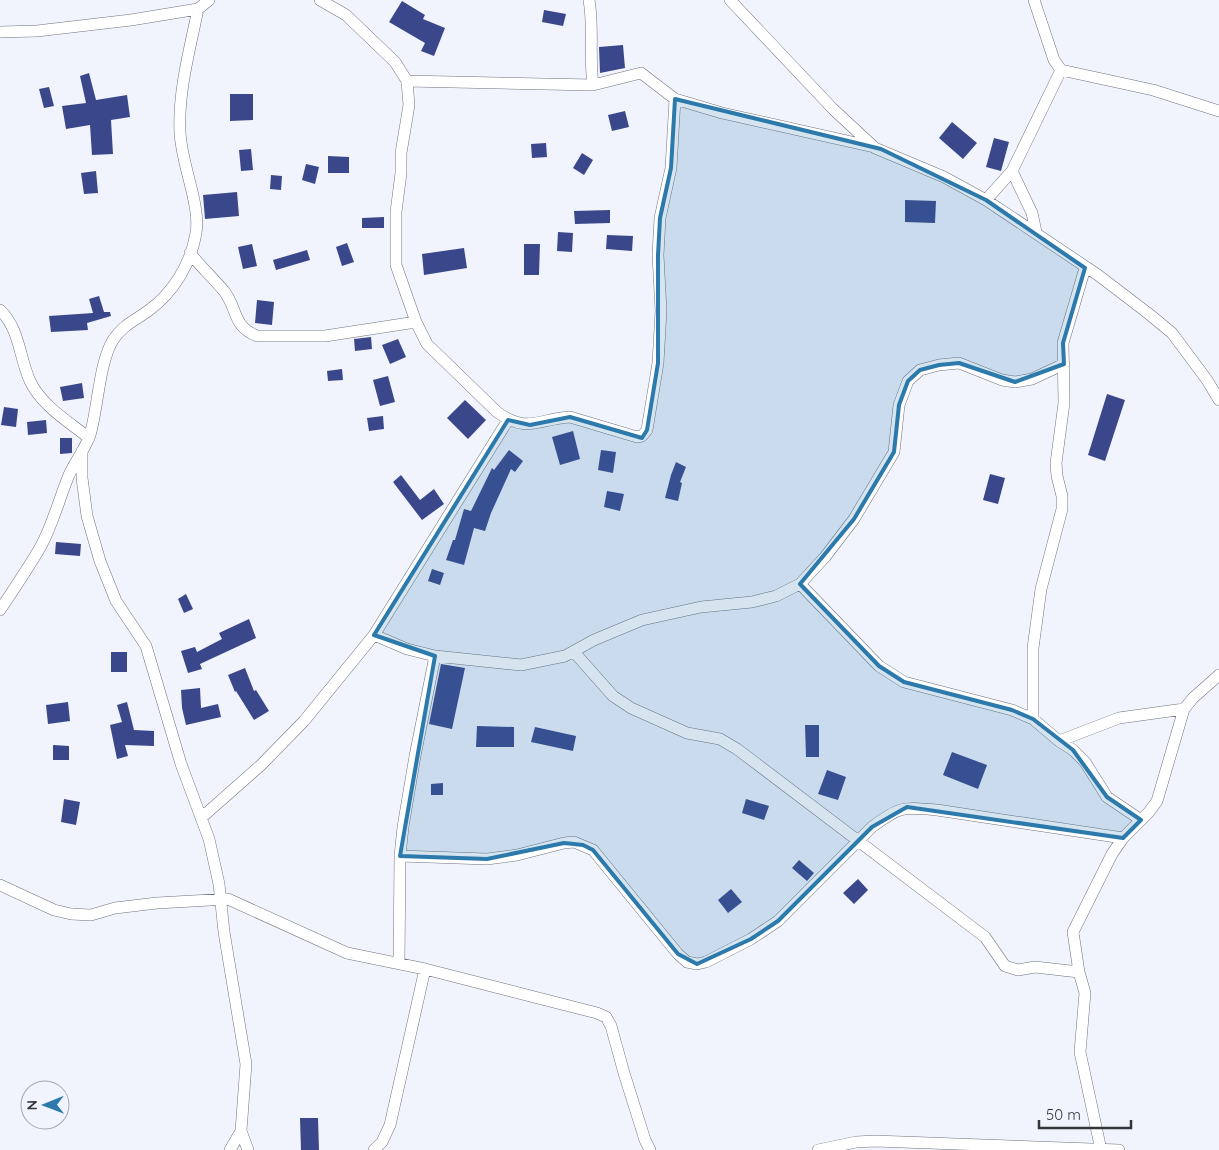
<svg xmlns="http://www.w3.org/2000/svg" width="1219" height="1150" viewBox="0 0 1219 1150" font-family="Quicksand,sans-serif">
	<style>
		.building { fill: #3a478b }
		.lines { fill: none; stroke-linecap: round; stroke-linejoin: round }
		.minor-casing { stroke: #70737d; stroke-width: 12 }
		.minor { stroke: #fff; stroke-width: 11 }
		.marked { fill: #2c79ac; fill-opacity: 0.2; stroke: #2c79ac; stroke-width: 4; stroke-linejoin: round }
	</style>
	<rect width="100%" height="100%" fill="#f1f4fd"/>
	<path class="building" d="M402,1L425,15L423,19L445,28L434,56L421,51L425,43L389,22Z
		M544,10L566,14L563,26L542,22Z
		M623,45L625,68L600,73L599,47Z
		M89,73L96,100L127,95L130,117L111,120L113,154L92,155L90,125L66,129L62,106L86,103L80,76Z
		M49,87L54,106L44,108L39,89Z
		M230,94H253V120L230,121Z
		M625,111L629,127L612,131L608,115Z
		M952,122L977,143L963,159L939,138Z
		M994,138L1009,142L1001,171L986,167Z
		M546,143L547,157L532,158L531,144Z
		M251,149L253,170L241,171L239,150Z
		M582,153L593,160L584,175L573,168Z
		M328,156L349,157V173H328Z
		M306,164L319,167L315,184L302,180Z
		M96,171L98,193L84,194L81,173Z
		M271,175L282,176L281,190L270,189Z
		M237,192L239,216L205,219L203,195Z
		M905,200L936,201L935,223L905,222Z
		M610,210V223L575,224L574,211Z
		M384,217V228H362V218Z
		M558,232L573,233L572,252L557,251Z
		M607,235L633,236L632,251L606,249Z
		M347,243L354,262L342,266L336,247Z
		M252,244L257,266L243,269L238,247Z
		M524,244H540L539,275H524Z
		M464,248L467,268L424,275L422,254Z
		M307,250L310,260L276,270L273,260Z
		M99,296L104,312H110L111,316L87,323L88,330L51,332L49,316L93,313L89,299Z
		M257,300L274,302L272,325L255,323Z
		M371,337L372,349L355,351L354,339Z
		M398,339L406,357L390,364L382,345Z
		M342,369L343,380L328,381L327,371Z
		M388,376L395,402L380,406L373,380Z
		M82,383L84,398L63,401L60,387Z
		M1107,394L1125,400L1105,461L1088,455Z
		M465,400L486,420L468,439L447,418Z
		M4,407L18,409L16,427L1,425Z
		M383,416L384,429L369,431L367,418Z
		M46,420L47,433L28,435L27,422Z
		M573,431L580,459L560,465L552,437Z
		M60,438H72V453L60,454Z
		M509,450L523,461L515,472L511,469L491,513L485,531L474,528L464,565L446,560L453,540H455L464,509L471,511L492,468L494,470Z
		M601,450L616,452L613,473L598,470Z
		M676,462L686,467L680,482L682,483L678,501L665,498L671,475Z
		M990,474L1005,478L998,504L983,500Z
		M401,475L420,500L434,489L444,504L422,520L393,482Z
		M607,491L624,494L620,511L604,507Z
		M56,542L81,544L80,556L55,554Z
		M432,569L444,573L440,585L428,581Z
		M186,594L193,609L184,613L178,599Z
		M249,619L256,638L200,664L202,669L188,673L181,651L195,647L197,652L222,639L219,633Z
		M111,652H127V672H111Z
		M441,664L465,668L452,729L429,724Z
		M245,668L254,691L256,690L269,711L254,720L236,691L235,692L228,675Z
		M200,688L201,708L218,704L221,717L186,725L182,708L181,690Z
		M68,702L70,721L48,724L46,705Z
		M127,702L134,730L154,731V746L125,745L128,756L117,759L110,725L122,722L117,705Z
		M805,725H819V757H806Z
		M477,726L514,727V747H476Z
		M535,727L576,736L573,751L531,742Z
		M53,745L69,746V760H53Z
		M952,752L987,765L978,789L943,775Z
		M827,770L846,777L838,800L818,794Z
		M443,783V795H431V784Z
		M64,799L80,802L76,825L61,822Z
		M746,799L769,806L764,820L742,813Z
		M799,860L814,873L807,881L792,868Z
		M858,879L868,890L854,904L843,893Z
		M731,889L742,902L728,913L718,900Z
		M300,1118H318L319,1150H301Z"/>
	<g class="lines">
		<g class="minor-casing">
			<path id="minor" d="M320,0L346,15L395,62L407,81L409,105L401,153V173L396,212V265L416,322L427,344L497,412C527,434 538,419 570,417L637,437L642,436L647,430L658,363L661,311L658,255L660,218L671,168L675,99
				M589,0C594,28 589,56 593,85
				M730,0L833,109L875,148L944,177L986,200L1098,275L1149,314L1172,333L1207,380L1219,400
				M1034,0L1054,60L1061,70
				M0,32L37,31L131,20L198,9L209,0
				M407,81L593,85L641,73L675,99L722,113L874,147
				M1012,171L1032,213L1036,232
				M986,200L1012,171L1061,70L1153,90L1219,111
				M190,253C200,266 213,278 224,291C238,309 232,326 257,336H325L416,322
				M0,310C20,329 19,357 30,381C41,405 69,422 89,438
				M82,451V478L87,516L100,561L116,601L146,646L181,764L209,839L219,884L224,932L246,1064L241,1131L248,1150
				M800,584L879,666L904,682L1012,710L1033,719L1059,741L1073,750L1085,762L1107,797L1141,820
				M0,610C14,589 29,567 41,546C53,524 59,499 69,475C75,462 85,449 90,435C98,408 99,363 113,340C123,325 134,321 148,311C173,293 191,264 196,233C201,206 181,163 180,132C178,91 190,49 198,9
				M374,635L407,649L435,656L521,665L565,656L594,640L642,620L701,607L752,602L776,596L800,584L825,557L854,519L894,452L899,405L908,381L920,370L939,365L959,363L1002,380L1015,382L1032,379L1064,364
				M574,652L613,696L631,708L687,733L720,739L737,749L985,937L1005,966L1018,970L1035,967L1079,972
				M1033,719V648L1041,589L1062,509V496L1057,476L1056,463L1064,403L1063,343L1085,268
				M1059,741L1119,718L1184,709L1193,698L1219,675
				M201,818L261,765L304,721L374,635L508,420
				M400,856L487,859L517,855L564,843L574,842L593,850L678,954L687,962L697,964L706,962L751,939L778,921L872,827C900,806 903,807 937,810L1123,838
				M0,885L54,910L71,914L91,915L115,908L157,903L228,899L347,953L425,969L597,1013L606,1017L611,1026L624,1073L645,1140L650,1150
				M399,964L400,856L403,827L415,756L435,656
				M230,1150L241,1131
				M374,1150L382,1142L390,1125L425,969
				M818,1150L856,1142L875,1141L1119,1150
				M1101,1150L1080,1052L1085,993L1079,972L1073,932L1112,854L1123,838L1149,812L1157,801L1184,709"/>
		</g>
		<use href="#minor" class="minor"/>
	</g>
	<path class="marked" d="M675,99L881,149L986,200L1085,268L1063,343L1064,364L1015,382L959,363L939,365L920,370L908,381L899,405L894,452L854,519L800,584L879,666L904,682L1012,710L1033,719L1073,750L1107,797L1141,820L1123,838L907,807L872,827L778,921L751,939L697,964L678,954L593,850L583,845L564,843L487,859L400,856L435,656L374,635L508,420L530,425L570,417L642,438L647,430L658,363V255L660,218L671,168Z"/>
	<g transform="translate(45 1105) rotate(269)"><circle r="24" fill="#f1f4fd" stroke="#a5a8af"/>
	<path d="M0-4L9 19L0 12L-9 19Z" fill="#2c79ac"/>
	<text y="-8" font-size="14" font-weight="bold" text-anchor="middle" fill="#333539">N</text>
	</g>
	<path d="M1039 1120v8h92v-8" fill="none" stroke="#333539" stroke-width="2.5"/>
	<text x="1046" y="1120" font-size="15" fill="#333539" stroke="#f1f4fd" stroke-width="4" paint-order="stroke">50 m</text>
</svg>
